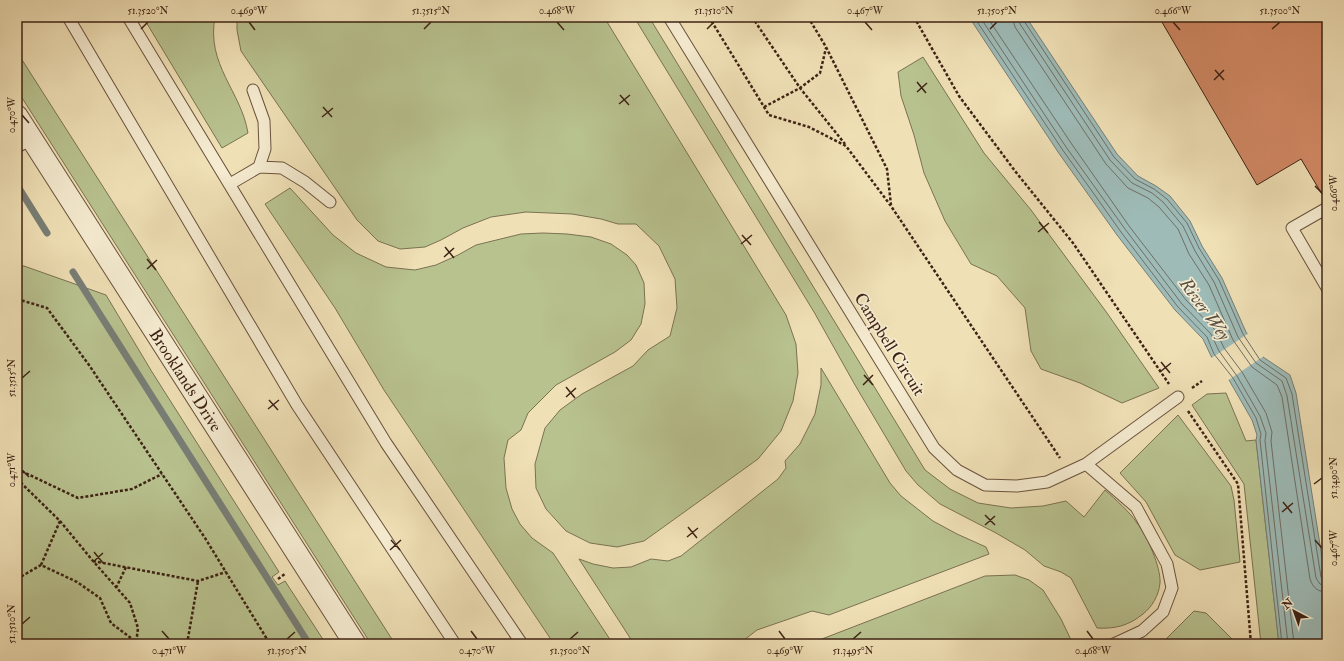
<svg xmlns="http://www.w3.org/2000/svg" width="1344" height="661" viewBox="0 0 1344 661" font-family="'IM FELL Double Pica',serif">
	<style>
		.green { fill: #b8c28f; stroke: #7b7252 }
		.water { fill: #9ebbb7; stroke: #787e76 }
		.pier { fill: #f0e0b6 }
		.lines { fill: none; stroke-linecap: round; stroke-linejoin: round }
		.shore { stroke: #6e6f66; stroke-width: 1 }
		.stream { stroke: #787e76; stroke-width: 7 }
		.building { fill: #d28a66; stroke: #3e2315 }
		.lane-casing { stroke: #6a523d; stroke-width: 13 }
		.street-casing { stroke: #6a523d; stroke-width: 23 }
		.path { stroke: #3e2315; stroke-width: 2.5; stroke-dasharray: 3 2; stroke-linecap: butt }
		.lane { stroke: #f5ebd0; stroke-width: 11 }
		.street { stroke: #f5ebd0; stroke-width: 21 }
		.ticks { fill: none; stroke: #3e2315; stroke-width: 1.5 }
		.labels { text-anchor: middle; stroke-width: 3.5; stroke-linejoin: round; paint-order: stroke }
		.street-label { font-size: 17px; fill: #3e2315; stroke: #f5ebd0 }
		.water-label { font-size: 18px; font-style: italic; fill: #5b5146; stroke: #f5ebd0 }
		.neatline { fill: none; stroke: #3e2315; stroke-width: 1.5 }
		.ticks-label { font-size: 10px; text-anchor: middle; fill: #3e2315 }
	</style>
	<rect width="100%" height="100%" fill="#f0e0b6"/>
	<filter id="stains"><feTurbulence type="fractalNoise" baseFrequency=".005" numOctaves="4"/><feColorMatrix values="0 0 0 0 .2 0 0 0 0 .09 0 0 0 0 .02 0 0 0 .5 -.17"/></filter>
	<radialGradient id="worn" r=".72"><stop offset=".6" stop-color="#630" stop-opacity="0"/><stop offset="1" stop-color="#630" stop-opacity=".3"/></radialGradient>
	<path class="green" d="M143,17H215C206,65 241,91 248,133L222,148Z
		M237,17H604L786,315L796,344L798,373L793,401L781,431L758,459L644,541L617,547L590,543L566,531L546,509L536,488L535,464L545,428L560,410L582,394L633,366L648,350L670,336L677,308L675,279L659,246L636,224H618L601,219L572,214L526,212L491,217L463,228L441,240L425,247L400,249L378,241L357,220L241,51L237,30Z
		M634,17H649L925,470L950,489L978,503L1011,508L1043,506L1066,501L1084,517L1105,490C1116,500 1129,511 1137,523C1147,536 1161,567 1160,583C1159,595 1152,607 1143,614C1128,626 1115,629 1097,628L1071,578L1061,572L1044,566L1025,550L996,533L940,504L918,485L906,471L855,385L814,312Z
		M17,52L395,644H371L17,90Z
		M923,57L984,153L1031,210L1107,313L1159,388L1122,403L1080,383L1041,369L1031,351L1025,308L997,276L971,264L945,221L924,173L914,135L901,96L898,72Z
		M290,188L333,235L356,253L386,267L415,270L436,265L458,255L476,245L521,234L543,233L567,234L591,237L611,244L627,255L636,265L644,283L645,304L641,324L631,340L615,352L556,385L528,413L521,430L508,440L504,458L506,488L512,509L520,524L532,538L553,553L613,644H554L384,390L335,308L265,204Z
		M17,266H24L106,295L152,372L279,572L272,577L278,585L285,581L326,644H17Z
		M821,368L890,483L901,496L933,521L957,534L986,547L989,554L829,615L812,611L757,630L739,644H634L579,559L593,564L613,568L631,567L651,559L668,561L681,556L778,479L786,468L785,461L800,444L815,414L821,385Z
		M1226,393L1246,441L1256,440L1279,644H1261L1244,484L1192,405L1207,394Z
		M1178,415L1231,486L1234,500L1240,562L1200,570L1175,555L1146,502L1120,473Z
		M1015,575L1029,580L1043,590L1061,619L1073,644H809L985,576Z
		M1194,611L1206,613L1236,643V644H1161Z"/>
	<path class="water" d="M969,17H1026L1117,154L1138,176L1156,186L1170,196L1190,221L1202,246L1222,278L1246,332L1263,357L1290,375L1296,393L1327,589V644H1279L1256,440L1257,435L1252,420L1229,380L1211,356L1203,339L1175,310L1117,235L1058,152Z"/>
	<path class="pier" d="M1249,333L1264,356L1227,381L1210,359Z"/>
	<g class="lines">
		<path class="shore" d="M974,17L1062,149L1121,232L1178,307L1207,337L1214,354L1233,378L1256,418L1261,434L1260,440L1282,644
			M980,17L1066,147L1125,229L1182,304L1211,334L1219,351L1237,376L1260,416L1266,433L1265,441L1288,644
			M987,17L1071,143L1129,226L1186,300L1216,331L1224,348L1242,372L1266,413L1272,432L1271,441L1294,644
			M1012,17L1015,27L1106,164L1128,188L1148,198L1159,207L1178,229L1189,254L1209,285L1233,340L1252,367L1277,385L1282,397L1310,579C1313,588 1318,592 1327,592
			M1018,17L1020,24L1110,160L1132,183L1152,193L1163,202L1183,226L1195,251L1214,282L1238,337L1256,363L1282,381L1287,396L1316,578L1320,584L1327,586
			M1023,17L1024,21L1114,157L1135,179L1154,189L1167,199L1187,223L1199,248L1219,280L1243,334L1260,360L1286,378L1292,394L1321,577L1323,580L1327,581"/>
		<path class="stream" d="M17,185L47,233
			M73,272L309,644"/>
	</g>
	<path class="building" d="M1159,17H1327V201H1326L1301,159L1257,185Z"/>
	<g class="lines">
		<g class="lane-casing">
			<path id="lane" d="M68,17L297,405L455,644
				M128,17L386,443L522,644
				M669,17L934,448L957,470L985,485L1017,486L1047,482L1086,464L1178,397
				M17,147L32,139
				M259,167L282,168L305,182L330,202
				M230,184L259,167L265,149L264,121L253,90
				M1327,208L1292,228L1327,288
				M1086,464L1136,507L1167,564L1172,588L1163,612L1142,631L1114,644"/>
		</g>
		<g class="street-casing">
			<path id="street" d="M17,116L355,644"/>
		</g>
		<path class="path" d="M709,17L769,115L809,127L846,146L891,206L1060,458
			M752,17L800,88L845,144
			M808,17L826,47L887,169L891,205
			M914,17L959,96L1015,171L1073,243L1169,384
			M764,107L800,88L820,73L826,48
			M17,299L47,308L89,365L205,538L270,644
			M1192,388L1202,381
			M1188,411L1238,484L1251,644
			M17,469L78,498L132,489L162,474
			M17,479L60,521L93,561L130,603L138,628L136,644
			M60,521L41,565L77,582L100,598L111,623L139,644
			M93,561L198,581L226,572
			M17,579L41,565
			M278,579L285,574
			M116,588L126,567
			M187,644L198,581"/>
		<use href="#lane" class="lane"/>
		<use href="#street" class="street"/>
	</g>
	<path class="ticks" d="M249,22L255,30M557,22L564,30M865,22L872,30M1173,22L1180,30M141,29L148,22M424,29L431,22M707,29L714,22M990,29L997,22M1272,29L1280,22M1215,70L1224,80M1214,80L1224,70M917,82L926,93M917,92L927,83M620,95L629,105M619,104L630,95M323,107L332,117M22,115L29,123M322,117L333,108M1315,186L1322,193M1039,222L1048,233M1038,232L1049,223M742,235L751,245M741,244L752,235M445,247L454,258M444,257L454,248M147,259L156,270M147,269L157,260M1161,362L1170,373M1160,372L1171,363M864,375L873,385M22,378L30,371M863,385L873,375M566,387L575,398M566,397L576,388M269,400L278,410M268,409L279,400M22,470L29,477M1314,484L1322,478M1283,502L1292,513M1282,512L1293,503M985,515L995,525M985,525L995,516M688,527L697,538M687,537L698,528M391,540L400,550M1315,540L1322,548M390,550L401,540M94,552L103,563M93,562L103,553M22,624L30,617M162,631L169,639M471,631L477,639M779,631L785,639M1087,631L1093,639M287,639L295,632M570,639L578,632M853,639L861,632"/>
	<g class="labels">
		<g class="street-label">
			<text transform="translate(890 344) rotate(58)" y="6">Campbell Circuit</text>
			<text transform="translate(186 380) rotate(57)" y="6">Brooklands Drive</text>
		</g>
		<g class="water-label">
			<text transform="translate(1205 309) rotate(54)" y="6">River Wey</text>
		</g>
	</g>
	<rect width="1344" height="661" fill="none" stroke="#f0e0b6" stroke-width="44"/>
	<g transform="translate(1294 611) rotate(319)" stroke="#f5ebd0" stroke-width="3" paint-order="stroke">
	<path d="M0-3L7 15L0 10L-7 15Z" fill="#3e2315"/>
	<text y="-6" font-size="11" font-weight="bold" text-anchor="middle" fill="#3e2315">N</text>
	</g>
	<rect x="22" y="22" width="1300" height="617" class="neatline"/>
	<g class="ticks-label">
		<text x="148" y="14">51.3520°N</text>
		<text x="249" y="14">0.469°W</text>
		<text x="431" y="14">51.3515°N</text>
		<text x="557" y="14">0.468°W</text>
		<text x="714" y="14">51.3510°N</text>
		<text x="865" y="14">0.467°W</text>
		<text x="997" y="14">51.3505°N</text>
		<text x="1173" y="14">0.466°W</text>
		<text x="1280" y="14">51.3500°N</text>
		<text transform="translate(11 115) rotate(-90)" y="4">0.470°W</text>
		<text transform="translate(1333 193) rotate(-90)" y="4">0.466°W</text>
		<text transform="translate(11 378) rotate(-90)" y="4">51.3515°N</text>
		<text transform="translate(11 470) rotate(-90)" y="4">0.471°W</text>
		<text transform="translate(1333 478) rotate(-90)" y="4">51.3490°N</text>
		<text transform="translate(1333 548) rotate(-90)" y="4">0.467°W</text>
		<text transform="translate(11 624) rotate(-90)" y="4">51.3510°N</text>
		<text x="169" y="654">0.471°W</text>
		<text x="287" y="654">51.3505°N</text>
		<text x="477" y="654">0.470°W</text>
		<text x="570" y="654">51.3500°N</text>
		<text x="785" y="654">0.469°W</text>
		<text x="853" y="654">51.3495°N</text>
		<text x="1093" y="654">0.468°W</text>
	</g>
	<rect width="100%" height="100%" filter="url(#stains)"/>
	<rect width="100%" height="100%" fill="url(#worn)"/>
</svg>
